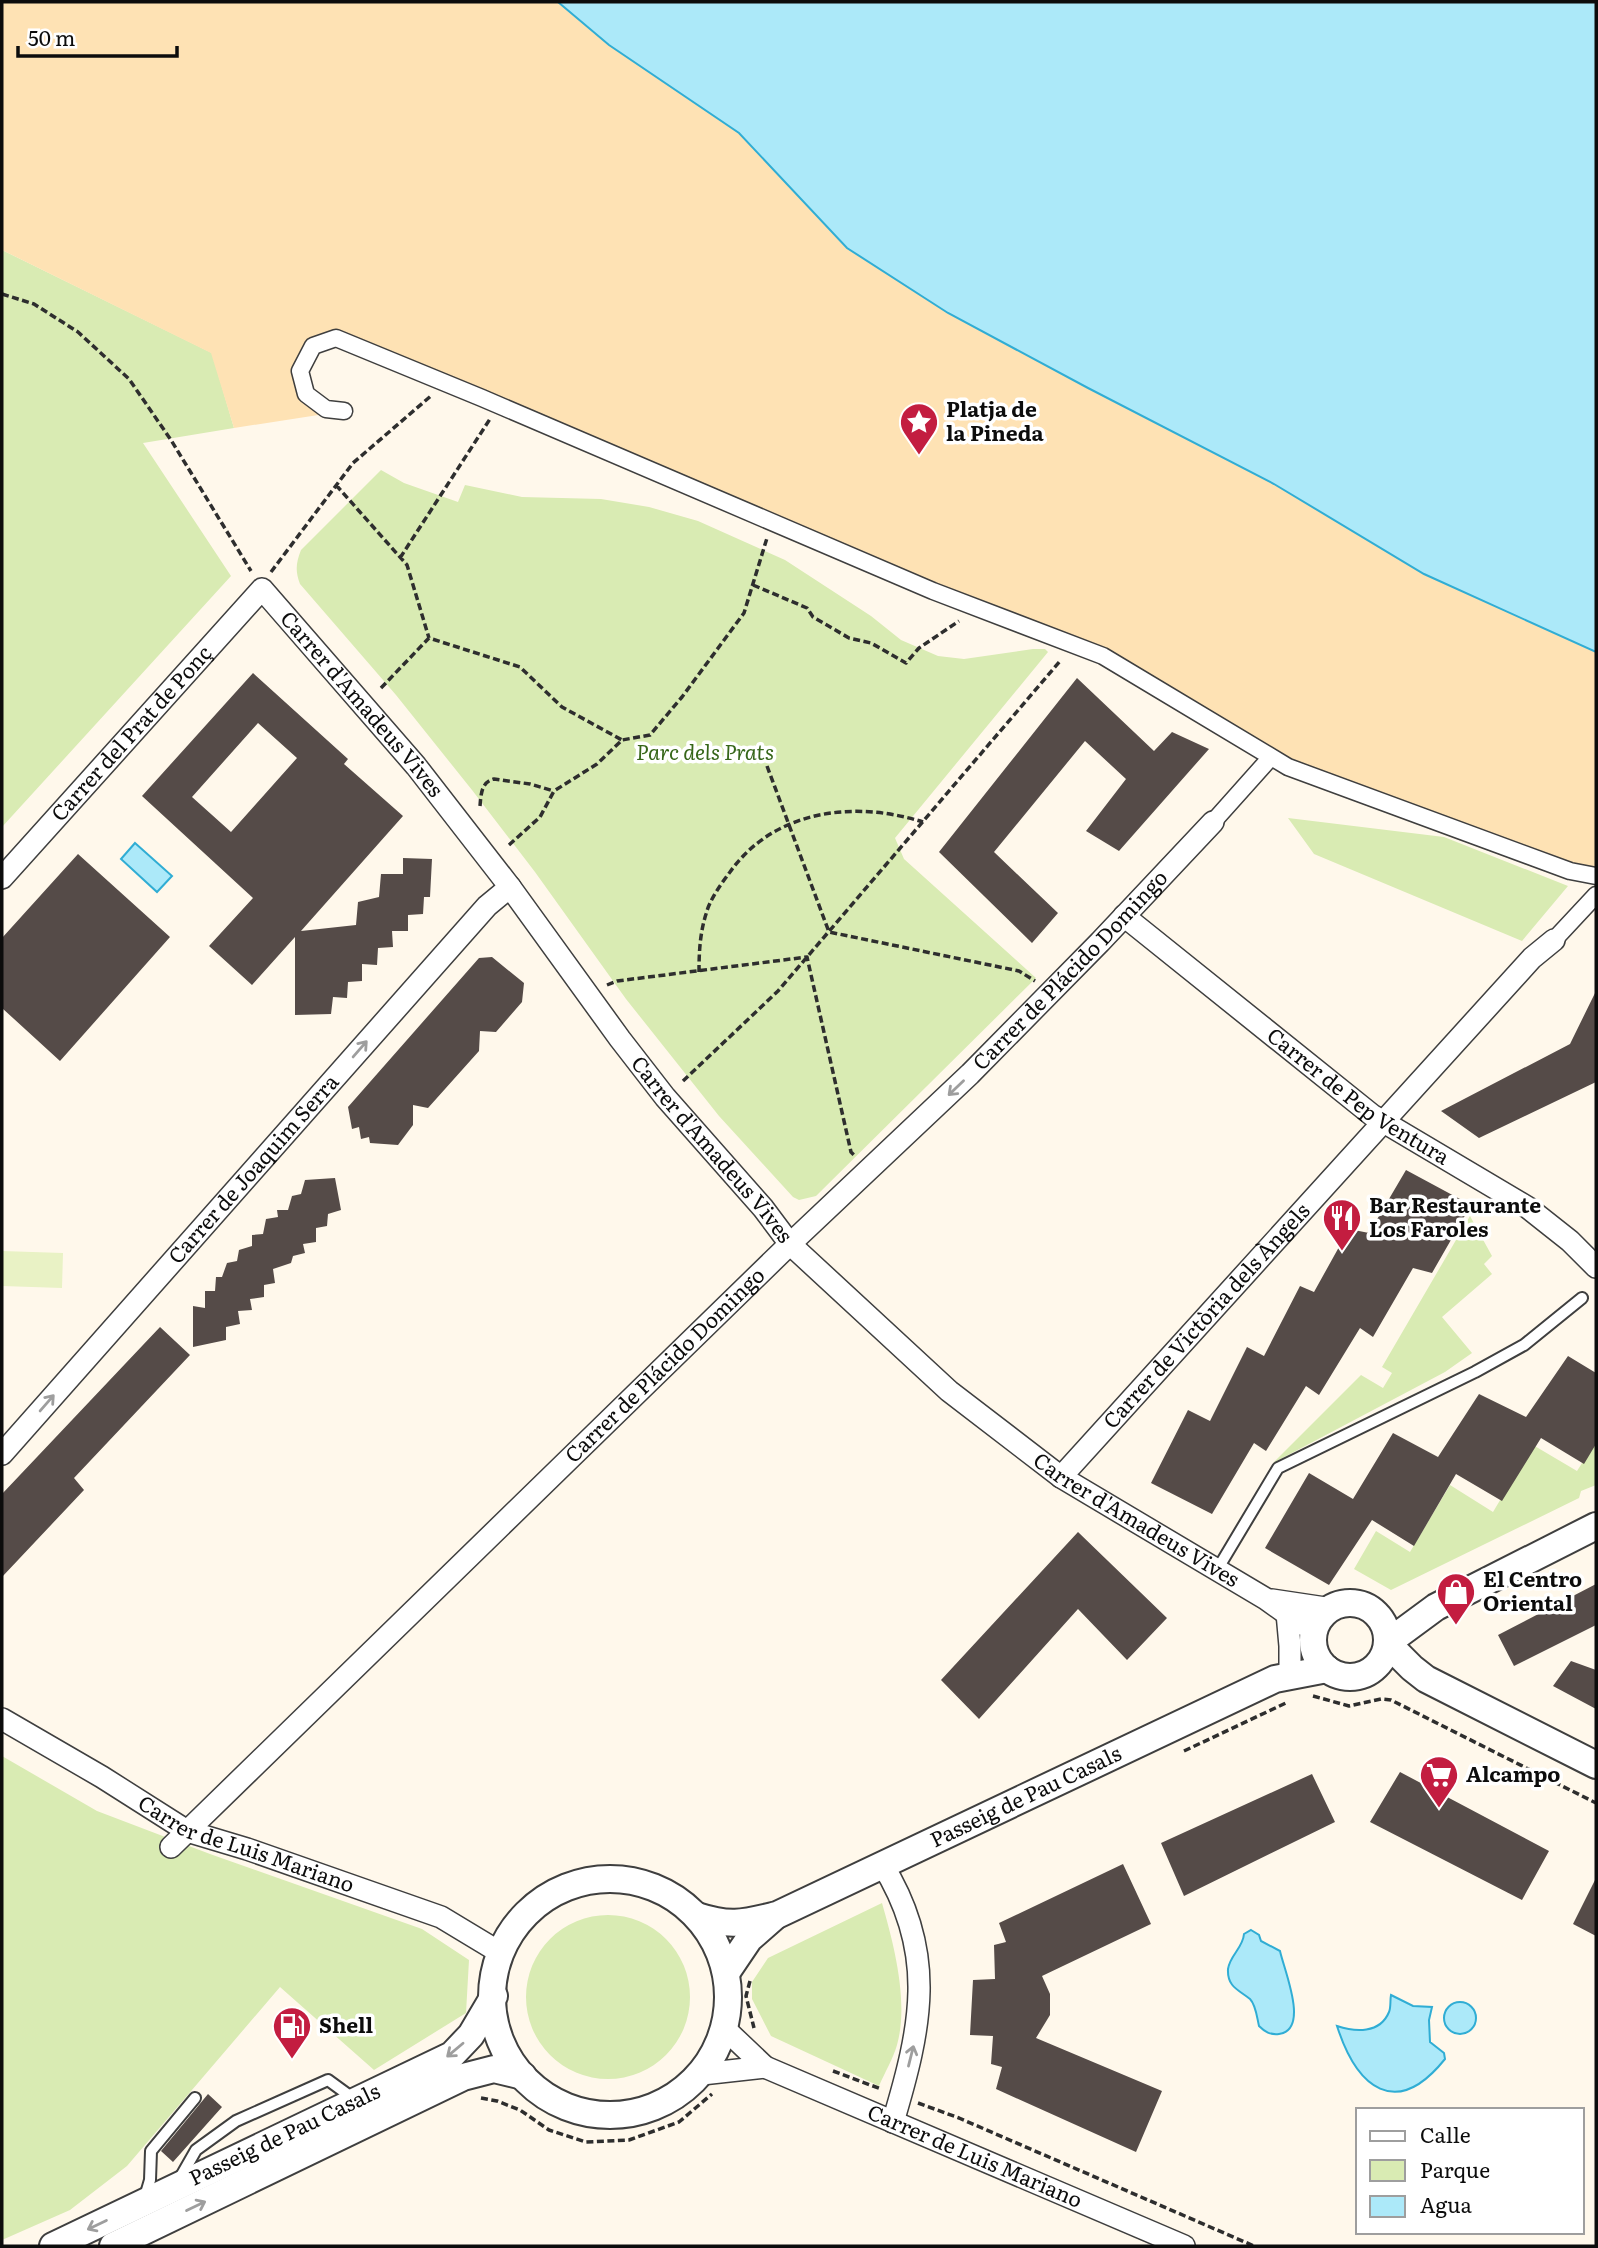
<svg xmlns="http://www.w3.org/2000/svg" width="1598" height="2248" viewBox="0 0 1598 2248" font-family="Literata,serif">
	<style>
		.green { fill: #d9ebb3 }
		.sand { fill: #fee2b4 }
		.pitch { fill: #e9f2c5 }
		.water { fill: #ace9f9; stroke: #30add4; stroke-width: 2 }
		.building { fill: #554b48; fill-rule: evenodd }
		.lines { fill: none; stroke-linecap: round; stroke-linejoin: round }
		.service-casing { stroke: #3f3f3f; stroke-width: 14 }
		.pedestrian-casing { stroke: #3f3f3f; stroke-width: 19 }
		.minor-casing { stroke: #3f3f3f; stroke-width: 24 }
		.tertiary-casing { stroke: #3f3f3f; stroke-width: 30 }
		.path { stroke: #2e2e2e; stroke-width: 3.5; stroke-dasharray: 7 3.5; stroke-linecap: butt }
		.service { stroke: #fff; stroke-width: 10 }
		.pedestrian { stroke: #fff; stroke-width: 16 }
		.minor { stroke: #fff; stroke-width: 21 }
		.tertiary { stroke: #fff; stroke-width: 26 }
		.oneway { stroke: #9e9e9e }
		.labels { text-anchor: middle; stroke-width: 7; stroke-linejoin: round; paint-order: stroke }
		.poi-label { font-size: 21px; font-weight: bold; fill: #0c0c0c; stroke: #fff; text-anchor: start }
		.street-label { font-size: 21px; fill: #0c0c0c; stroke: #fff }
		.park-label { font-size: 21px; font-style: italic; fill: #366619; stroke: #fff }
	</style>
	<rect width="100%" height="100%" fill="#fff8eb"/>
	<path class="green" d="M2,250L212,353L234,428L143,443L231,576L2,827Z
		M381,470L404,483L458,502L465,485L522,497L601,499L649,507L698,521L785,560L871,616L901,640L938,656L964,659L1033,649H1045L1048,652L895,838L904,859L1036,978L816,1196L799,1200L793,1197L719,1116L626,999L535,872L472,790L396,695L300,584C295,571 296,563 301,550Z
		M1288,818L1444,837L1568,886L1522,941L1314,854Z
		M1470,1216L1492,1256L1484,1264L1492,1274L1442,1317L1472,1353L1445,1372L1273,1463L1361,1375L1383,1388L1392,1373L1382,1367Z
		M1596,1441V1485L1581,1491L1579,1498L1391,1590L1354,1569L1376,1531L1410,1552L1450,1485L1493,1512L1533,1445L1577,1471Z
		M2,1756L97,1811L210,1854L422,1929L469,1960L466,2013L374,2070L280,1987L127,2166L70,2210L2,2240Z
		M882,1903C894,1945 909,2002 897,2045C893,2059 885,2072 879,2086L771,2036L752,1999V1982L768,1958Z
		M526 1997a82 82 0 1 1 164 0a82 82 0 1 1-164 0Z"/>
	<path class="sand" d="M2,2H558L609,45L739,133L847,248L948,313L1088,388L1274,484L1424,574L1596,652V876L1288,767L1103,656L336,338L313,346L300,371L306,394L344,411L234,428L211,353L2,250Z"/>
	<path class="pitch" d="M2,1251L63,1253L62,1288L2,1286Z"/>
	<path class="water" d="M558,2H1596V652L1424,574L1274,484L1088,388L948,313L847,248L739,133L609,45Z
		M135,843L172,876L157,892L121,859Z
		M1251,1930L1259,1935L1261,1941L1280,1951C1284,1970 1310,2030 1279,2034C1270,2035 1265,2032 1259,2026C1257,2018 1256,2005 1250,1999C1239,1990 1227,1987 1228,1969C1230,1955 1243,1948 1244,1934Z
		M1391,1995L1413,2006L1432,2007L1429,2020L1430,2042L1444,2053L1445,2059C1396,2120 1357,2088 1337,2026C1355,2032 1380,2034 1389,2012C1391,2008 1390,2000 1391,1995Z
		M1444 2018a16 16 0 1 1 32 0a16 16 0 1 1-32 0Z"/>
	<path class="building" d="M253,673L348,759L344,764L403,816L301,931L356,925L358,902L379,897L381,874H403V858L432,859L430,897H424L423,914L408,915V931H392L393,947L378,948L377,965L362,964V981L348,982L347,998L333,997L331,1014L295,1015V937L252,985L209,946L253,898L142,796ZM258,723L297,758L231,832L192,797Z
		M1077,678L1154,751L1172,732L1209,749L1119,851L1086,831L1126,779L1085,741L994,852L1058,913L1032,943L939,852Z
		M78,854L170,937L60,1061L2,1008V938Z
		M492,957L524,983L522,1002L496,1032L480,1031L479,1051L428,1108L413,1105V1125L398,1145L370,1143L369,1137L361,1139L359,1127L352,1129L348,1107L479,958Z
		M1596,991V1082L1479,1138L1441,1111L1570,1044Z
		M1406,1170L1471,1205L1432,1273L1413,1268L1373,1337L1360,1328L1319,1395L1306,1386L1266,1451L1254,1443L1212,1514L1151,1483L1188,1410L1210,1421L1247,1347L1264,1356L1300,1286L1314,1292L1349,1229L1369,1233Z
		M335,1178L341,1210L328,1214L327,1226L316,1228V1242L303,1244L305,1253L293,1256L291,1263L273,1269L275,1283L264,1285V1297L250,1299L252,1310L238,1311L240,1324L226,1327V1340L193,1347V1306L205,1308V1291H215L216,1277H222L227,1263L237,1261L239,1250L252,1246V1235L263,1234L266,1219L278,1217L277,1210H288L292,1196L301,1194L305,1180Z
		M160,1327L190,1355L74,1478L84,1490L2,1577V1494Z
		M1568,1356L1596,1373V1444L1584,1464L1541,1438L1502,1501L1456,1474L1414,1546L1372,1520L1329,1585L1265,1548L1309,1473L1353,1499L1393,1433L1438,1457L1479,1394L1526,1417Z
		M1078,1532L1167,1618L1127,1660L1078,1609L979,1719L941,1680Z
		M1596,1584V1625L1514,1666L1498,1635Z
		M1571,1661L1596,1670V1709L1553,1686Z
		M1400,1772L1549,1851L1522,1900L1370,1822Z
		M1312,1774L1335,1822L1184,1896L1161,1843Z
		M1123,1864L1151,1924L1042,1976L1050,1994V2015L1036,2038L1162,2091L1136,2152L996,2089L1002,2067L991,2064L993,2036L970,2035L973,1980L995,1979L994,1945L1006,1942L999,1923Z
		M1596,1878V1936L1573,1924Z
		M208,2094L222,2107L173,2162L161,2151Z"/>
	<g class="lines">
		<g class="service-casing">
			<path id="service" d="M1217,1570L1278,1468L1475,1372L1524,1345L1582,1298
				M180,2178L196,2150L236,2121L328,2080L354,2099
				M145,2197L150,2180L151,2151L195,2098"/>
		</g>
		<g class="pedestrian-casing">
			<path id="pedestrian" d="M344,411L326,409L306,394L300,371L313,346L336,338L482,398L933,591L1103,656L1288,767L1570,871L1596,876
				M1213,822L1271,757
				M1554,940L1596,895"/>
		</g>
		<g class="minor-casing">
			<g id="minor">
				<path id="s1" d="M2,878L262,589L416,766L510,887L620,1039L665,1097L763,1208L790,1244L949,1391L1061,1477L1266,1599L1301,1624L1316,1627"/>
				<path id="s2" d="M1124,916L1372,1115L1527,1207L1570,1241L1596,1267"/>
				<path id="s3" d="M2,1454L487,906L510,887"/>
				<path id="s4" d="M1061,1477L1532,958L1554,940"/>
				<path d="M1272,1600L1332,1609"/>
				<path d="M1287,1613L1290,1646V1665"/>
				<path id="s5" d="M2,1719L102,1777L187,1831L247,1849L441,1917L499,1952"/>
				<path id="s6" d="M171,1847L790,1244L970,1074L1100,942L1213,822"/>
				<path d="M882,1864C938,1953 921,2028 893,2122"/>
				<path id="s7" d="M765,2067L1184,2246"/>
				<path d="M702,2074L765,2067L725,2029"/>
			</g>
		</g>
		<g class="tertiary-casing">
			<g id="tertiary">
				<circle cx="1350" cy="1640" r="37"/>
				<path d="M1387,1639L1398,1635L1436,1607L1596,1526"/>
				<path d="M1387,1643L1412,1668L1426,1679L1596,1765"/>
				<circle cx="610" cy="1997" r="118"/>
				<path id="s8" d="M697,1916C731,1927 743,1923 777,1915L1275,1679L1327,1669"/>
				<path d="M726,1973L749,1939L773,1918"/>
				<path id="s9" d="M53,2246L452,2055L471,2035L494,1996"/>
				<path d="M113,2246L463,2077L494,2069L523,2076"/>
			</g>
		</g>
		<path class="path" d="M2,294L34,304L78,332L129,379L171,440L251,571
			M336,485L407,565L429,638
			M400,558L490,419
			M271,572L353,463L432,395
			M753,585L807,608L813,617L849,638L871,643L906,663L919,648L959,621
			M381,688L429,638L520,667L562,707L622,740
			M767,766L829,932L1019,971L1035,981
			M480,806C481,795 481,782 494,779L530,784L554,791
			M509,845L540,817L554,791L597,764L622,740L650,735L682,697L744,613L767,538
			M699,972C699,952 700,933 706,914C710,899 721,884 730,872C774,810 854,800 923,822
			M607,985L617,981L807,957L851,1152L855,1156
			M683,1081L778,991L1061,660
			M1313,1696L1349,1706L1381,1699L1391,1700L1596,1803
			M1184,1751L1288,1702
			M750,1981L746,1996L754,2028
			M833,2071L881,2089
			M481,2098L497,2101L520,2110L549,2130L586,2142L629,2140L679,2122L712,2094
			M918,2103L959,2118L1254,2246"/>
		<use href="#service" class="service"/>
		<use href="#pedestrian" class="pedestrian"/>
		<use href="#minor" class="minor"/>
		<use href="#tertiary" class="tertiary"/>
	</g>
	<defs><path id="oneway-shaft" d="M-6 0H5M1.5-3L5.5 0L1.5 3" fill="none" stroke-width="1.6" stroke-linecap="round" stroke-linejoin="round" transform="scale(1.75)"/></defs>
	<g class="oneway">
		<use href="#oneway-shaft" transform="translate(360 1049) rotate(-49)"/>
		<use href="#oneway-shaft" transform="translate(956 1088) rotate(136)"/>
		<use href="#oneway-shaft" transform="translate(47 1403) rotate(-49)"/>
		<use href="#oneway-shaft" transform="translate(455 2050) rotate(140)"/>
		<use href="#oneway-shaft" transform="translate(911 2056) rotate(-76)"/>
		<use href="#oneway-shaft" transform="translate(196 2206) rotate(-26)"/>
		<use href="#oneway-shaft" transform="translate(97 2225) rotate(154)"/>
	</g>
	<defs>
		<g id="sight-pin" transform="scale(2.0125)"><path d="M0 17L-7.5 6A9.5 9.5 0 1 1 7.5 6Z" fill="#c31d40" stroke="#fff"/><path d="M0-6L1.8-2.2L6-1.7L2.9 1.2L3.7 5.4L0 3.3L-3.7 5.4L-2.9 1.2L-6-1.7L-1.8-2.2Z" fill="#fff"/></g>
		<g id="restaurant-pin" transform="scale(2.0125)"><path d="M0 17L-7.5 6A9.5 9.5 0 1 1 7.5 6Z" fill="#c31d40" stroke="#fff"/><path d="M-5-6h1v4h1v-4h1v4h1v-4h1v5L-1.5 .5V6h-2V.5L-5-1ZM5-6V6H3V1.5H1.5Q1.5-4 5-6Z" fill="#fff"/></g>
		<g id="shop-pin" transform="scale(2.0125)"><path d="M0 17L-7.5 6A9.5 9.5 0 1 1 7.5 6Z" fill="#c31d40" stroke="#fff"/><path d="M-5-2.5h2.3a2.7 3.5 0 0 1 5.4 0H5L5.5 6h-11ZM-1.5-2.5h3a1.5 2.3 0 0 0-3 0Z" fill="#fff"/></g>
		<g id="supermarket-pin" transform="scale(2.0125)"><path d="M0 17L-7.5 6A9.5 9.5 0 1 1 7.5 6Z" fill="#c31d40" stroke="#fff"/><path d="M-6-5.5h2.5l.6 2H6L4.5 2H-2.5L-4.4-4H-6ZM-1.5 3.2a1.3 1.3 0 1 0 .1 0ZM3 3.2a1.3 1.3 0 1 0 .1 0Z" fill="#fff"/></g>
		<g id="fuel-pin" transform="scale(2.0125)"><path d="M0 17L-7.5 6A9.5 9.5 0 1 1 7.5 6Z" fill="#c31d40" stroke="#fff"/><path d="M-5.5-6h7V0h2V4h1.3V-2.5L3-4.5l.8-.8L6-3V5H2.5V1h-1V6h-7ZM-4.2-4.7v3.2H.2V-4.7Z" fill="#fff"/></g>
	</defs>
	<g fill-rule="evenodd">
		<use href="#sight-pin" x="919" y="422"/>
		<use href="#restaurant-pin" x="1342" y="1218"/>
		<use href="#shop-pin" x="1456" y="1592"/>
		<use href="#supermarket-pin" x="1439" y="1775"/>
		<use href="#fuel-pin" x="292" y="2026"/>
	</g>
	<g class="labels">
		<g class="poi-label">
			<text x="946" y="417">Platja de<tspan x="946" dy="24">la Pineda</tspan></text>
			<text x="1369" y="1213">Bar Restaurante<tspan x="1369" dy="24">Los Faroles</tspan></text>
			<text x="1483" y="1587">El Centro<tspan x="1483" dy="24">Oriental</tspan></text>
			<text x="1466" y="1782">Alcampo</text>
			<text x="319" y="2033">Shell</text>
		</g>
		<g class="street-label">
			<text dy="7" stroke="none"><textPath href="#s1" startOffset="541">Carrer d'Amadeus Vives</textPath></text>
			<text dy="7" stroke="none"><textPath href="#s1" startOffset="194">Carrer del Prat de Ponç</textPath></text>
			<text dy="7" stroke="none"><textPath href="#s6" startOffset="1256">Carrer de Plácido Domingo</textPath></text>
			<text dy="7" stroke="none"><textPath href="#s2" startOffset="296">Carrer de Pep Ventura</textPath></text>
			<text dy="7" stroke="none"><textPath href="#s1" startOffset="1108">Carrer d'Amadeus Vives</textPath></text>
			<text dy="7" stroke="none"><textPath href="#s3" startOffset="380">Carrer de Joaquim Serra</textPath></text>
			<text dy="7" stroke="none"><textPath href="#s4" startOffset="217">Carrer de Victòria dels Àngels</textPath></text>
			<text dy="7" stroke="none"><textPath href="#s6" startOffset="690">Carrer de Plácido Domingo</textPath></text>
			<text dy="7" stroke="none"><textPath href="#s1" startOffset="1675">Carrer d'Amadeus Vives</textPath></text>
			<text dy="7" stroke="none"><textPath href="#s8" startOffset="357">Passeig de Pau Casals</textPath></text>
			<text dy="7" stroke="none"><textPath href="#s5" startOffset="276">Carrer de Luis Mariano</textPath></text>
			<text dy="7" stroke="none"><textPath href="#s9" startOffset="257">Passeig de Pau Casals</textPath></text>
			<text dy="7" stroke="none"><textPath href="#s7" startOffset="228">Carrer de Luis Mariano</textPath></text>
		</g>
		<g class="park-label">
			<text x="705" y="760">Parc dels Prats</text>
		</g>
	</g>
	<rect width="1598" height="2248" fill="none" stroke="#0c0c0c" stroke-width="7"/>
	<rect x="1356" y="2108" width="228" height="126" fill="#ffffff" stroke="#9e9e9e" stroke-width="2"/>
	<rect x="1370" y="2131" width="35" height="10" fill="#ffffff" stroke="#9e9e9e" stroke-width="2"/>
	<text x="1420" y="2143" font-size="21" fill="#0c0c0c">Calle</text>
	<rect x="1370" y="2160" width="35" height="21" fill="#d9ebb3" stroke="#9e9e9e" stroke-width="2"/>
	<text x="1420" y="2178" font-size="21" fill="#0c0c0c">Parque</text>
	<rect x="1370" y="2196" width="35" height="21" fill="#ace9f9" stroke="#9e9e9e" stroke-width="2"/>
	<text x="1420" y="2213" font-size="21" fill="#0c0c0c">Agua</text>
	<path d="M18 46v10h159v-10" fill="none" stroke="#0c0c0c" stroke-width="3.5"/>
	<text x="28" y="46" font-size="21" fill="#0c0c0c" stroke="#ffffff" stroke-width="5" paint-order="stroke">50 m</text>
</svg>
